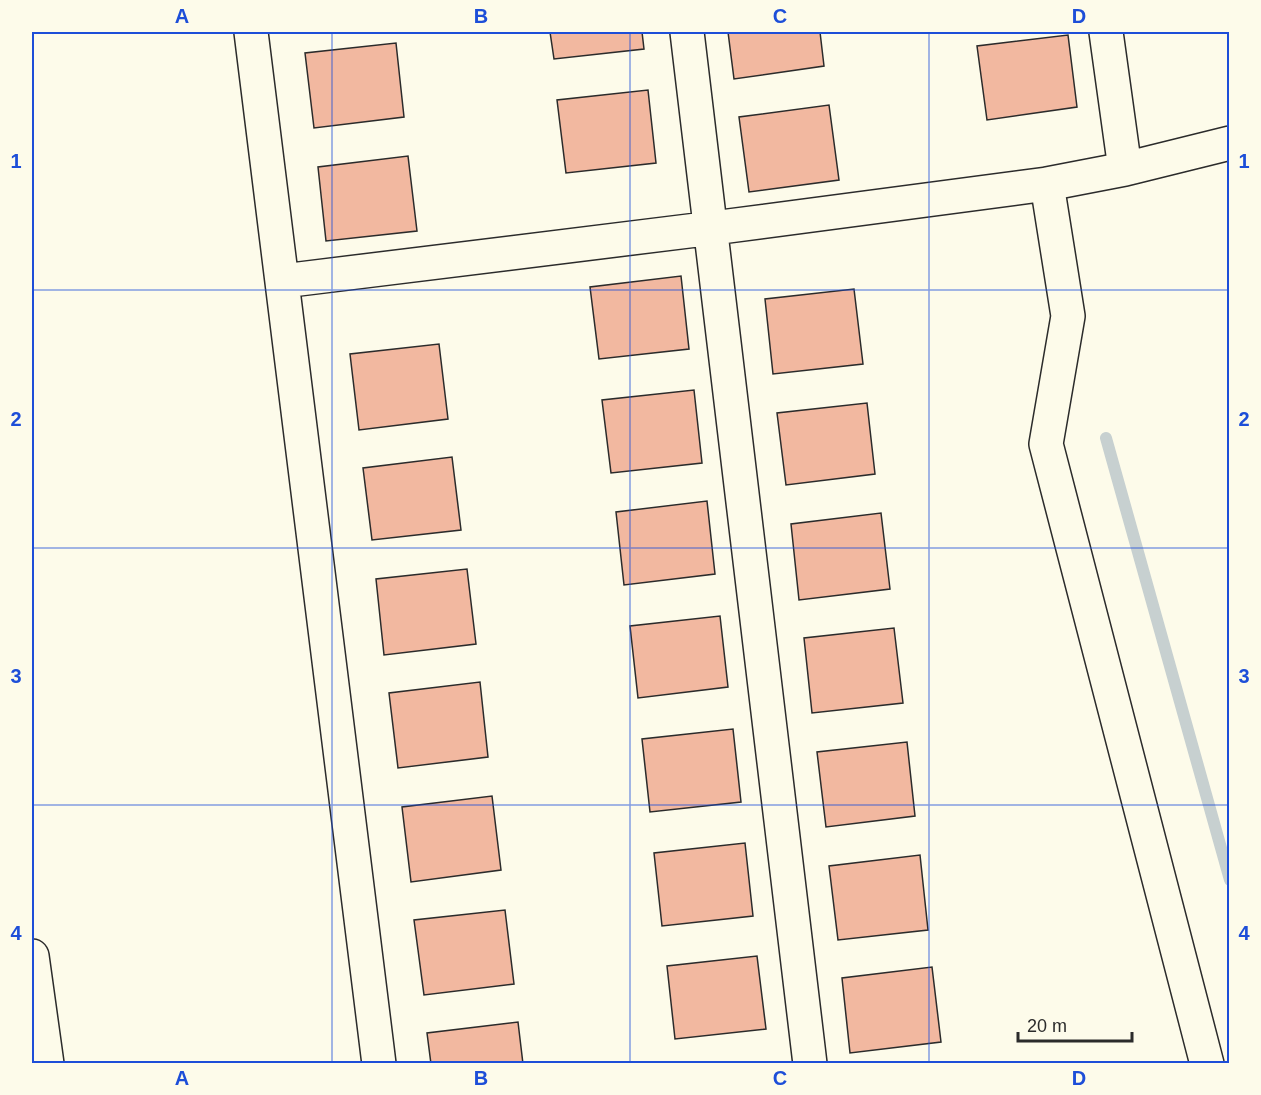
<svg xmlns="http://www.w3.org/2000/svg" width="1261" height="1095" viewBox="0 0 1261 1095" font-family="Arial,sans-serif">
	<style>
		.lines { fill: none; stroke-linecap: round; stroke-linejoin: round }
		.stream { stroke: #c7d0d0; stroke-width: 12 }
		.building { fill: #f2b8a0; stroke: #2b2b2b; stroke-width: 1.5 }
		.minor-casing { stroke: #2b2b2b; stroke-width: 36 }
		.highway-casing { stroke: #2b2b2b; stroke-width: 36 }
		.minor { stroke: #fdfbea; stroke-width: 33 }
		.highway { stroke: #fdfbea; stroke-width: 33 }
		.grid { fill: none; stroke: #1d4ed8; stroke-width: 1.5; stroke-opacity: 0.55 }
		.neatline { fill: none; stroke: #1d4ed8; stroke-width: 2 }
		.grid-label { font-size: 20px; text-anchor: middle; font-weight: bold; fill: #1d4ed8 }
	</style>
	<rect width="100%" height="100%" fill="#fdfbea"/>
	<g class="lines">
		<path class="stream" d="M1106,438L1230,880"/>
	</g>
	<path class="building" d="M550,32H642L644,49L554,59Z
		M728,32H820L824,66L734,79Z
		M1068,35L1077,107L987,120L977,46Z
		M396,43L404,117L314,128L305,53Z
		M648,90L656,163L566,173L557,100Z
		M829,105L839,180L749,192L739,117Z
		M408,156L417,231L326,241L318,167Z
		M681,276L689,349L599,359L590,287Z
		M854,289L863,364L773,374L765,299Z
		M439,344L448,419L359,430L350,354Z
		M694,390L702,463L611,473L602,400Z
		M867,403L875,474L786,485L777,413Z
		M452,457L461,530L372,540L363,468Z
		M707,501L715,574L624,585L616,512Z
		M881,513L890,589L799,600L791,524Z
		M467,569L476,644L384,655L376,579Z
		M720,616L728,687L638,698L630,626Z
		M894,628L903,703L812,713L804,638Z
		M480,682L488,757L398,768L389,693Z
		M733,729L741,802L650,812L642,739Z
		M907,742L915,816L826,827L817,752Z
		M492,796L501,870L411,882L402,807Z
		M745,843L753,916L662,926L654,853Z
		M920,855L928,930L838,940L829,866Z
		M505,910L514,984L424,995L414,920Z
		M757,956L766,1029L675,1039L667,966Z
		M932,967L941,1042L850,1053L842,978Z
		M518,1022L523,1064H431L427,1033Z"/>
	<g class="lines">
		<g class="minor-casing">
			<path id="minor" d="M251,32L379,1064
				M687,32L810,1064
				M1106,32L1125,169
				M283,281L713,228L1047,184
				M1207,1064L1046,444L1068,316L1047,184L1125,169L1230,143"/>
		</g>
		<g class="highway-casing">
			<path id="highway" d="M32,956L47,1064"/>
		</g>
		<use href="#minor" class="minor"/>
		<use href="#highway" class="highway"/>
	</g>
	<path class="grid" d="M332,32V1064M630,32V1064M929,32V1064M32,290H1230M32,548H1230M32,805H1230"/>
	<rect width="1261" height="1095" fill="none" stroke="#fdfbea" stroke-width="66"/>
	<path d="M1018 1032v9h114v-9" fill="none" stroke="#2b2b2b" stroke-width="3"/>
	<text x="1027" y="1032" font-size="18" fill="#2b2b2b" stroke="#fdfbea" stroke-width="4.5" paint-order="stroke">20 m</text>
	<rect x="33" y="33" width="1195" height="1029" class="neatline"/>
	<g class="grid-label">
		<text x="182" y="23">A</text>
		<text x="481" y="23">B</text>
		<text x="780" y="23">C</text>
		<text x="1079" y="23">D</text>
		<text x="16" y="168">1</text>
		<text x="1244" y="168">1</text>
		<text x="16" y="426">2</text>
		<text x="1244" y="426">2</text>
		<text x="16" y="683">3</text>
		<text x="1244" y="683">3</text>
		<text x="16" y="940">4</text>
		<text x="1244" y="940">4</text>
		<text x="182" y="1085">A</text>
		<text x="481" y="1085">B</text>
		<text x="780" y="1085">C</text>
		<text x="1079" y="1085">D</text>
	</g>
</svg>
